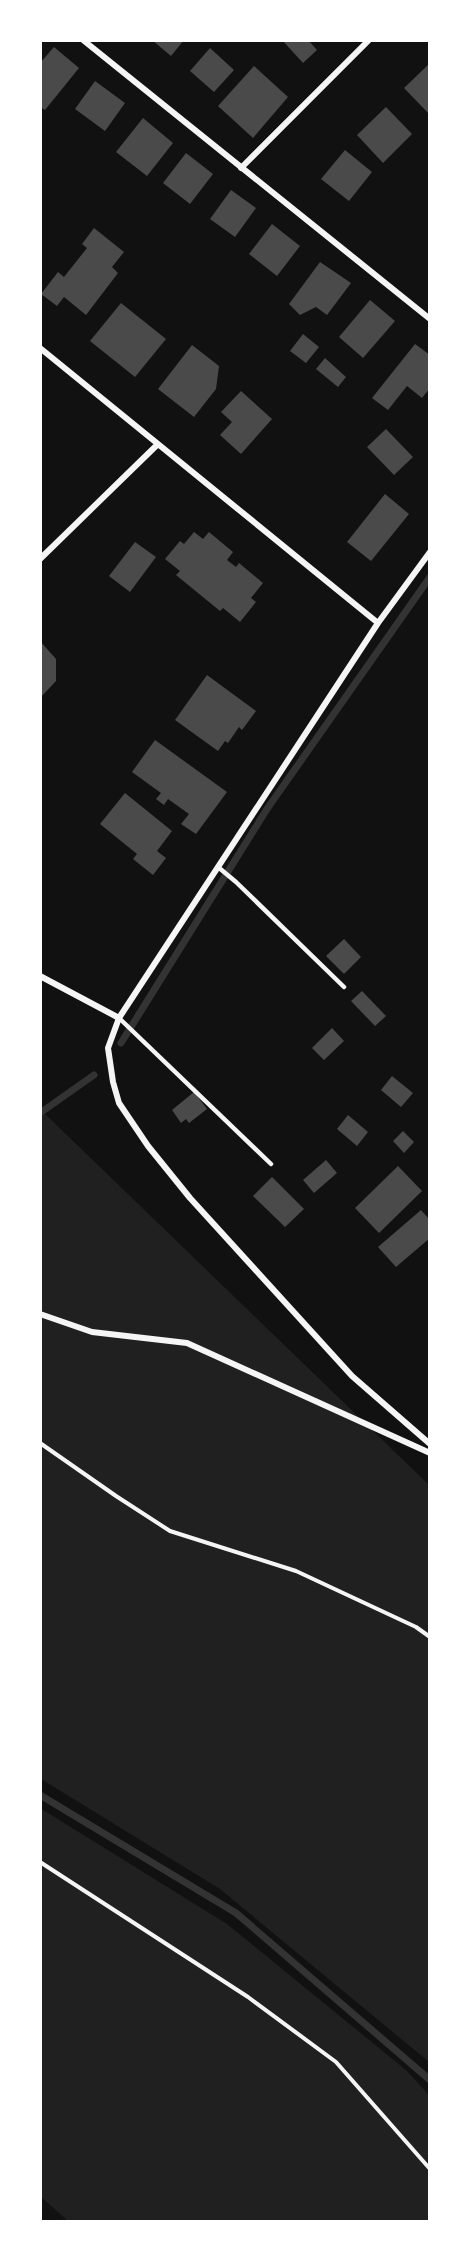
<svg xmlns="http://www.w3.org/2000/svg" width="470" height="2262" viewBox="0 0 470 2262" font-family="'IBM Plex Sans',sans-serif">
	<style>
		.green { fill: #202020 }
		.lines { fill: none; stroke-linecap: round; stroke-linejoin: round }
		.stream { stroke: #333; stroke-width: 7 }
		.building { fill: #4a4a4a }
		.path { stroke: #f5f5f5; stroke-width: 4 }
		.service { stroke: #f5f5f5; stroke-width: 4.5 }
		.minor { stroke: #f5f5f5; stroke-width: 6 }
	</style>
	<rect width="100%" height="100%" fill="#111"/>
	<path class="green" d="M40,1109L428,1484L429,1482V2062L220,1889L41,1779Z
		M40,1808L227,1924L406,2070L429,2095V2221H68L41,2197Z"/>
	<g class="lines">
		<path class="stream" d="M121,1043L267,809L430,577
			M40,1113L94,1075
			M40,1795L236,1913L430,2080"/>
	</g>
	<path class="building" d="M152,40H184L171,56Z
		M282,40H308L317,50L303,63Z
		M54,47L79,68L45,110L40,107V63Z
		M210,48L234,70L214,92L190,71Z
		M430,63V115L404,88Z
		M254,66L288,97L253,138L218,106Z
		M95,81L125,103L105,131L75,109Z
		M386,107L412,134L383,163L357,135Z
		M143,118L173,143L147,176L116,152Z
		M345,150L372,172L349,201L321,179Z
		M186,153L213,174L190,204L163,183Z
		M231,190L256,208L235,237L210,219Z
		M272,224L300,246L277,276L249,254Z
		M94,228L124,252L112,267L118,273L86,315L64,297L57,306L41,294L58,272L64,277L87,248L82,244Z
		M320,262L351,283L327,315L316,307L300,315L289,304Z
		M370,300L395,321L363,358L339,337Z
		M121,303L166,339L135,377L90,341Z
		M303,334L319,347L306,363L290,351Z
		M415,344L430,355V388L422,398L407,386L388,410L372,398Z
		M192,345L219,366L216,389L194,417L158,389Z
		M325,358L346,377L338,387L316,369Z
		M241,391L272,419L241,454L220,435L232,422L221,412Z
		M386,429L413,457L394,475L367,447Z
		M385,494L409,514L371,561L347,542Z
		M194,532L203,539L209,532L233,552L227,560L236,567L239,563L263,583L251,598L256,602L240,622L223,608L220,611L176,575L180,571L165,559L180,541L184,544Z
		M135,542L156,557L130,592L109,576Z
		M40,641L56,659V681L40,698Z
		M207,675L256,711L242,730L239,727L228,743L225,741L218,751L175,720Z
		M155,740L227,792L196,834L181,824L189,814L168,799L164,805L156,799L161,793L132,772Z
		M125,793L172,831L157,851L166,858L153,875L133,859L137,854L100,824Z
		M344,939L361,957L344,974L326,956Z
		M362,991L386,1016L375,1026L351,1001Z
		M332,1028L344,1041L324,1060L312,1048Z
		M392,1076L413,1093L401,1107L381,1090Z
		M194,1092L207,1109L189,1123L186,1119L181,1123L172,1110Z
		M348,1115L368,1132L357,1146L337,1129Z
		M403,1131L414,1142L404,1153L393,1141Z
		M326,1160L337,1173L314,1193L303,1180Z
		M398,1166L422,1191L379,1233L355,1208Z
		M272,1177L304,1209L285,1227L253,1196Z
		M421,1210L430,1220V1238L396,1267L378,1247Z"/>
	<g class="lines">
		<path class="path" d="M40,1443L116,1496L170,1531L296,1571L416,1627L430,1637
			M40,1862L248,1997L336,2062L430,2169"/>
		<path class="service" d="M218,867L236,882L344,987
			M119,1018L271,1164"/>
		<path class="minor" d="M83,40L430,319
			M241,168L369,40
			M40,348L378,623
			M430,552L378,623L119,1018L108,1048L113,1082L119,1103L148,1146L190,1198L352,1376L430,1444
			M40,559L158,444
			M40,976L119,1018
			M40,1314L92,1332L187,1343L430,1453"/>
	</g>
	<rect width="470" height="2262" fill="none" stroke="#ffffff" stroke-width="84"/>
</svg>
